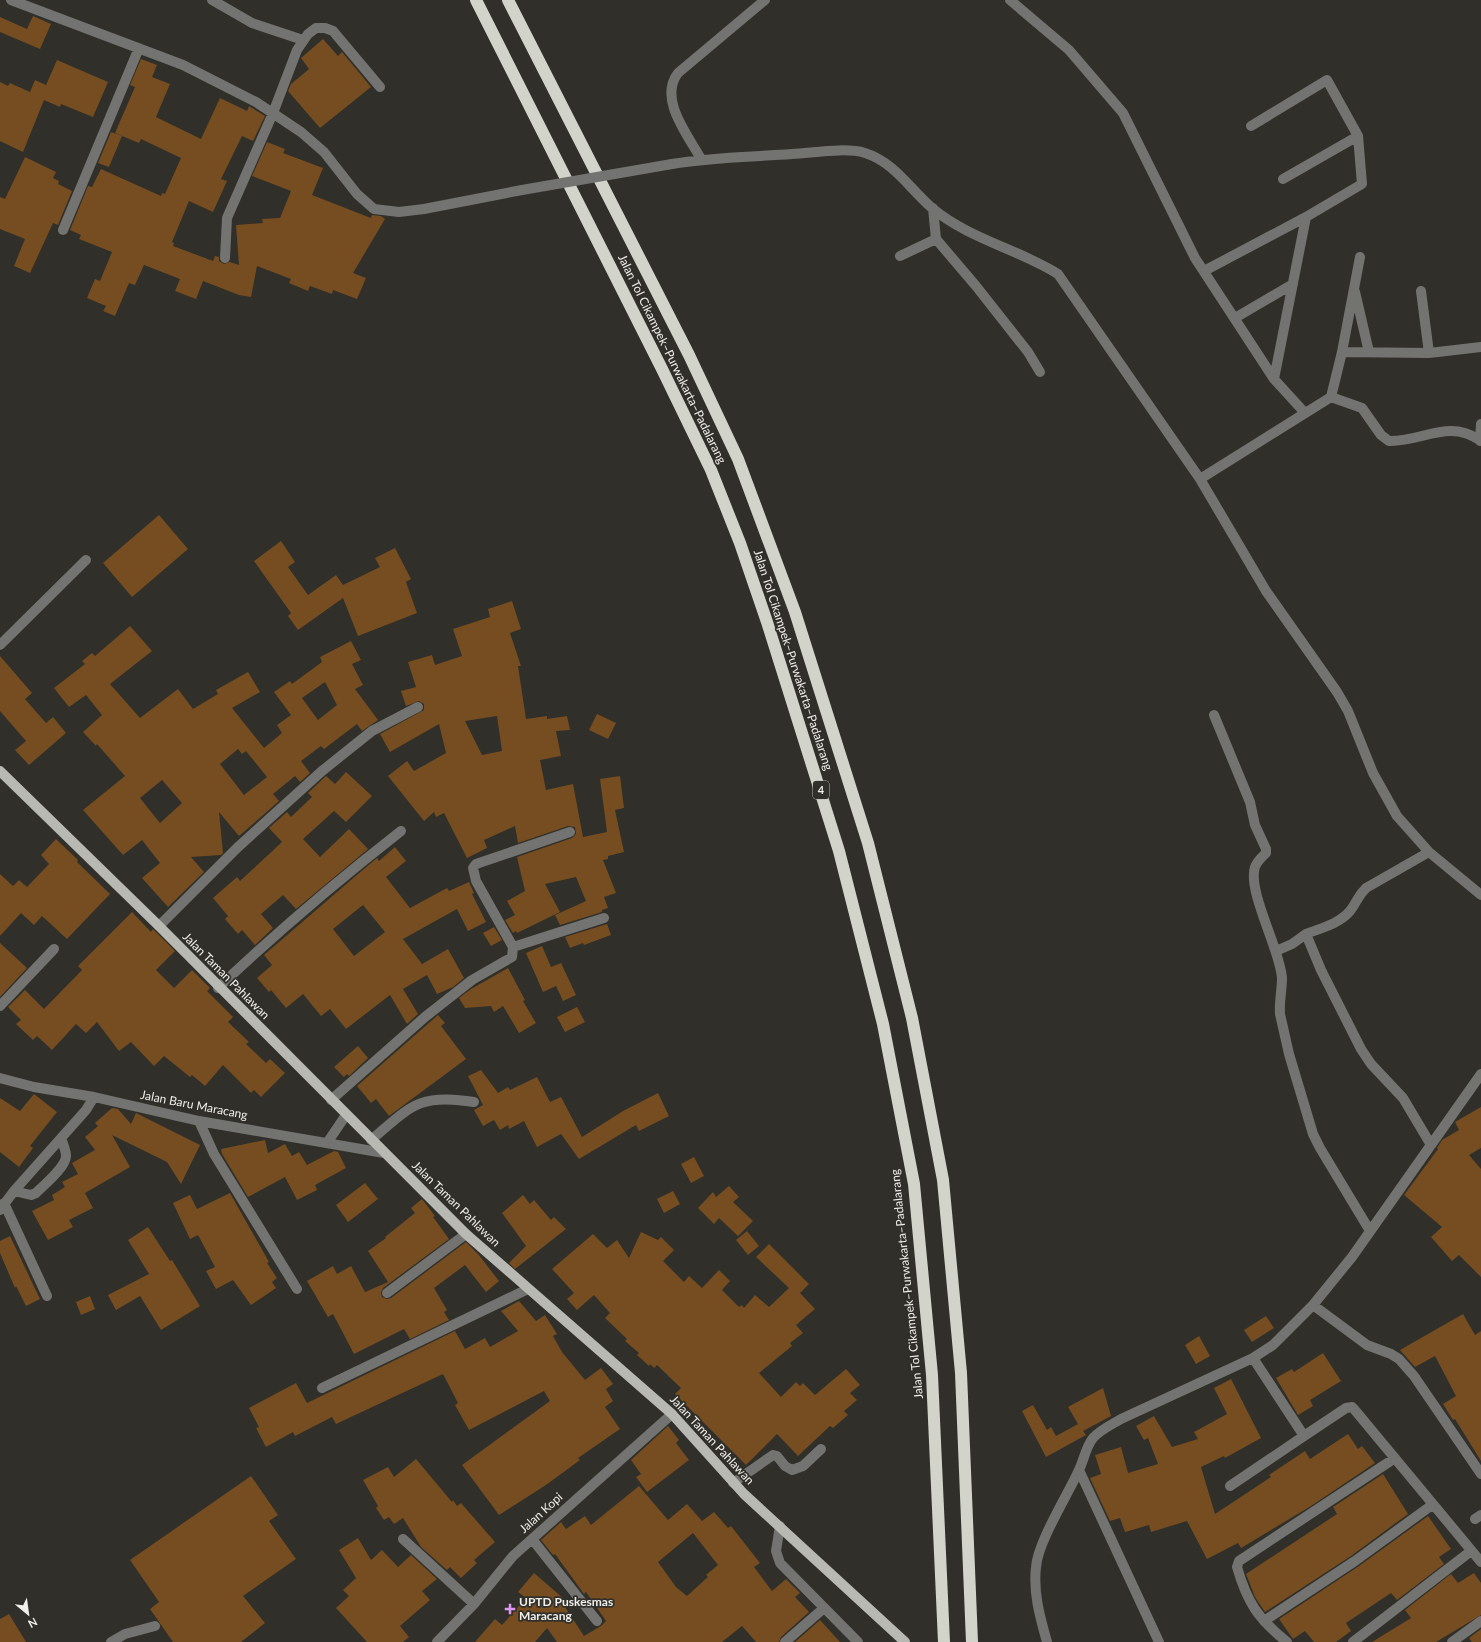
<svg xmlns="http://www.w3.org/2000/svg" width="1481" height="1642" viewBox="0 0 1481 1642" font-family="Lato,sans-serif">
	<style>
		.building { fill: #754d20; fill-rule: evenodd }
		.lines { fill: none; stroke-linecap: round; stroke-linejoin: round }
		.minor { stroke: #737471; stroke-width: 10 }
		.major { stroke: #b7b9b2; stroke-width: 10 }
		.highway { stroke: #d2d4cc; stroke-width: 12 }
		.minor-bridge { stroke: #737471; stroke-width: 10 }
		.poi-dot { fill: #dc99f4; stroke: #302f29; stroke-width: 1.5 }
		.labels { text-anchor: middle; stroke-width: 3.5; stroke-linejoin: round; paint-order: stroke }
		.shield { fill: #302f29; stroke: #b6b5b1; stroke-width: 1 }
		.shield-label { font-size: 11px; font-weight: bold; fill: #f0efeb }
		.street-label { font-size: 12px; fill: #f0efeb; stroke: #302f29 }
		.poi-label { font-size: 12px; font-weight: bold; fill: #f0efeb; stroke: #302f29; text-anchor: start }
	</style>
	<rect width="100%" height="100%" fill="#302f29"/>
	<path class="building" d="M33,16L51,24L40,49L0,32V17L27,29Z
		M323,39L338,56L342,52L371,87L320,128L288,91L291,84L309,69L301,58Z
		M141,59L157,65L152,77L170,84L156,117L201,139L220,98L247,111L249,106L265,116L253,141L242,136L221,179L227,181L213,212L189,201L172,242L174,243L173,246L213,261L215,256L219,257V261L224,264L230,262L239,265L236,225L263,223L262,219L280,218L291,191L252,176L267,142L285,149L283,153L323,168L312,195L371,218L372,215L381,216L385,219L353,273L366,278L357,299L333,290L332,294L310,286L308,291L289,283L291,279L257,266L251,297L239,295L203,281L196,299L175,291L180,279L144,265L135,285L129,283L115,316L103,311L106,306L87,298L95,279L100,281L112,252L79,239L81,235L70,230L88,186L92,187L101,169L161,196L162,193L165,194L181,158L141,139L139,143L115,133L135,87L130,85Z
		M57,60L108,82L93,117L61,104L60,107L44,100L23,152L0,141V82L8,86L10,83L30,92L35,80L46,85Z
		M111,132L122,136L109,167L98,163Z
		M25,157L56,172L53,178L59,181L58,184L72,191L58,225L53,223L30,273L14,266L25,239L0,229V197L5,199Z
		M159,515L188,549L132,597L103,563Z
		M281,541L295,562L288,567L308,595L336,575L343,585L380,567L375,558L395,548L411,579L406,582L417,613L358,636L343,598L298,630L288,616L291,613L254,561Z
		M512,601L521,629L510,633L521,666H518L526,719L547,716V719L567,716L570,730L556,731L561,756L540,760L546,790L573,784L583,837L607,832L600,779L620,776L624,808L615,810L624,852L608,856V859L603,860L616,893L604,897L608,908L602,910V912L560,925L555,915L586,901L576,877L545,884L560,912L517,933L516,931L513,933L505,920L515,915L507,901L525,891L517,857L572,838L576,834L575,827L568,826L518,843L515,826L484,840L487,848L467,858L444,813L436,817L434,812L424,821L388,776L407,761L414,771L446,753L439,724L390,752L380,734L424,710V704L419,701L406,706L401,691L416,687L408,662L432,655L435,665L462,656L453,629L490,617L488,609ZM497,716L502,751L482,755L465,721Z
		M130,626L152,651L110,684L140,718L178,689L193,709L218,694L216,690L248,672L260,692L232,708L264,748L282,733L277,725L291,715L274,692L290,681L292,684L322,662L320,657L351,641L361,660L352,664L363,685L355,689L378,720L362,731L357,724L324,749L321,746L301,761L310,773L300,782L295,776L273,794L279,801L239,836L219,812L223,853L221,855L191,857L204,872L168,907L142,878L160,863L142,840L123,855L83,810L125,776L97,744L96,746L83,732L102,715L86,695L69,707L54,688L85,664L82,661L92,653L95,656ZM325,682L337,705L318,720L302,698ZM238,749L242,754L246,751L267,777L244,795L220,764ZM162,780L182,803L160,823L140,798Z
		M0,656L32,693L25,699L46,723L53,717L66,733L29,765L15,750L26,741L0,711Z
		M597,714L616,723L608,739L589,730Z
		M346,772L372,796L346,822L334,811L303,839L320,857L349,829L368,849L296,909L283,895L261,914L273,928L255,945L242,930L238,934L225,919L228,916L213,898L237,877L240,881L282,842L269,828L287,812L291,817L312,797L308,793L326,776L335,784Z
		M56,839L78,860L77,862L110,894L67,939L42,916L34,925L21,913L0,936V874L13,886L19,880L27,887L49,864L41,855Z
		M395,847L406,861L386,877L410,908L447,888L449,891L469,882L474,893L472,894L486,922L468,931L457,909L403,939L422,964L448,949L464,978L453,987L437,994L427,975L403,989L418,1014L407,1024L390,995L346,1029L330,1009L321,1016L303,994L286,1008L271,990L269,992L257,978L272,965L264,955L358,874L377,858L379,861ZM363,905L385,932L354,956L333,929Z
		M132,912L151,932L153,929L175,951L156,970L174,988L192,970L210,988L207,991L233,1017L228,1022L249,1042L246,1044L266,1063L270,1059L285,1073L261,1097L254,1090L251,1093L223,1065L205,1086L192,1075L190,1077L164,1056L154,1066L131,1042L119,1051L97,1022L86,1033L76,1024L52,1050L37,1036L33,1040L16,1024L21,1020L8,1007L25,990L44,1009L82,970L78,966Z
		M607,924L611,935L584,945L583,943L570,948L565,937Z
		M494,927L502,940L491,946L483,933Z
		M0,943L27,968L0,997Z
		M542,946L551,967L561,963L576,995L563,1001L556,986L543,992L526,953Z
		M508,968L525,1000L523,1001L536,1023L519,1033L503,1006L494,1012L491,1006L465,1008L459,998L471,989Z
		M577,1007L585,1022L565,1032L557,1017Z
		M438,1015L445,1023L441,1026L466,1059L389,1116L376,1099L371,1103L357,1086Z
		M358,1046L368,1058L349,1076L347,1074L344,1077L334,1067Z
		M481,1070L498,1093L508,1087L510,1090L537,1077L550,1102L561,1097L582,1137L623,1111L658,1093L669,1116L639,1131L636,1125L579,1159L561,1134L537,1147L524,1121L509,1129L508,1125L500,1130L494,1120L483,1126L474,1110L483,1105L468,1076Z
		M34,1094L57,1112L30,1146L33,1148L19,1167L0,1152V1098L20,1111Z
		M1481,1107V1148L1469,1155L1481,1169V1277L1459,1255L1452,1261L1431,1237L1442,1227L1404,1195L1438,1149L1437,1148L1442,1140L1459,1130L1455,1122Z
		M112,1108L118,1109L131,1124L136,1113L200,1145L181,1184L167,1162L112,1135L130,1167L85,1193L93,1208L69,1220L73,1227L48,1240L32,1211L54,1200L52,1195L65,1187L62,1182L78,1174L72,1163L95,1150L85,1137L98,1126L95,1123Z
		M265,1140L268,1153L285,1144L292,1156L299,1152L307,1165L334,1151L338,1152L346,1168L315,1185L317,1190L297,1200L285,1177L248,1197L222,1154L221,1149Z
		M694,1157L704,1176L691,1183L681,1164Z
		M365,1183L378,1199L348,1222L336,1205Z
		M729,1186L739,1197L733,1202L753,1221L738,1236L719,1218L714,1224L698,1208L713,1192L716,1197Z
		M673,1191L680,1204L664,1213L657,1199Z
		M230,1193L269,1262L267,1263L277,1278L272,1282L276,1288L251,1305L233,1280L216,1289L206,1271L215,1267L198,1235L190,1239L173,1203L190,1195L197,1209Z
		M523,1195L530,1204L534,1200L551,1220L554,1217L566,1229L515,1269L509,1263L526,1246L502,1213Z
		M422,1199L435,1216L433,1217L449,1239L383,1288L381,1293L382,1297L387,1299L391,1298L466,1242L478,1254L499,1281L486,1292L465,1265L434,1288L447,1310L444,1312L449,1320L410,1339L404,1329L354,1354L333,1314L328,1317L307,1281L333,1266L337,1274L351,1266L365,1292L388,1282L368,1251L386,1238L385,1237L415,1213L411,1208Z
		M148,1227L170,1261L172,1260L200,1306L161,1330L140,1296L116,1310L108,1295L149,1274L128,1240Z
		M747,1231L759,1246L748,1255L736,1240Z
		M641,1232L658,1240L661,1237L674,1250L663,1261L684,1282L689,1276L702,1288L719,1270L730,1281L722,1290L739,1307L742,1305L744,1308L755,1295L769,1307L789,1288L756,1257L769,1244L809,1284L800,1293L815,1309L796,1325L803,1333L790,1343L792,1346L759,1373L781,1397L796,1382L800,1386L803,1383L815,1395L846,1369L860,1385L850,1393L857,1400L844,1411L848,1415L833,1428L830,1426L798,1456L777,1434L746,1465L675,1394L681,1388L657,1365L654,1368L650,1364L649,1366L637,1355L639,1353L625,1341L627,1339L605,1318L610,1313L594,1295L577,1310L567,1299L574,1293L552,1269L593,1234L607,1248L617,1240L629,1258Z
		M10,1236L40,1299L26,1306L16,1286L15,1288L0,1253V1241Z
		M90,1296L95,1309L81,1315L76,1302Z
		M519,1301L536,1321L545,1315L557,1334L553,1336L562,1352L585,1380L601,1368L613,1384L606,1389L613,1401L605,1407L620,1429L578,1458L580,1460L546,1485L499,1515L462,1465L550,1401L544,1391L469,1430L455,1405L458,1403L443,1374L336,1424L332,1417L295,1436L293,1432L266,1447L256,1428L259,1427L249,1408L296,1383L307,1403L455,1331L465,1349L485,1338L490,1347L518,1331L501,1311Z
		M1463,1314L1475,1335L1481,1331V1461L1455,1419L1453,1420L1443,1404L1456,1396L1435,1356L1415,1367L1400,1350Z
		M1266,1316L1274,1328L1252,1342L1244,1330Z
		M1199,1336L1210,1356L1196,1364L1185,1345Z
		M1323,1353L1341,1381L1310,1400L1313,1406L1298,1415L1276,1378L1292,1369L1294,1372Z
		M1231,1379L1261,1438L1225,1458L1224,1456L1201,1467L1215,1514L1271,1477L1269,1475L1305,1451L1310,1459L1348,1434L1358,1449L1362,1446L1375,1463L1311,1506L1241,1548L1238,1543L1207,1559L1187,1521L1151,1532L1149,1525L1125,1532L1120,1518L1110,1521L1090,1478L1101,1474L1095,1455L1121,1447L1128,1473L1158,1464L1148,1438L1144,1440L1136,1426L1154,1416L1172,1447L1198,1439L1194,1432L1227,1414L1214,1388Z
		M1103,1388L1111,1416L1083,1431L1086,1435L1046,1457L1022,1411L1033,1405L1047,1430L1051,1427L1056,1436L1078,1424L1068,1407Z
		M668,1426L679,1440L676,1443L689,1460L647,1492L636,1477L641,1474L631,1460Z
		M416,1459L452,1502L453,1500L457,1506L461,1503L495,1542L474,1560L477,1563L461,1578L450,1567L447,1570L421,1547L403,1518L394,1524L389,1517L384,1520L376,1508L378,1506L363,1480L388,1467L394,1477Z
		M1383,1474L1408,1514L1351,1556L1265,1612L1255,1597L1246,1574L1337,1514L1333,1507Z
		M251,1476L278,1515L269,1521L296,1559L243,1596L265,1623L241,1642H173L150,1609L159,1602L130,1560Z
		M639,1486L668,1520L687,1504L702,1521L714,1512L728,1528L731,1526L760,1563L754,1567L772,1591L786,1579L800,1593L795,1597L809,1612L781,1637L779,1642H756L742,1626L722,1642H557L547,1628L535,1642H475L495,1619L502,1625L526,1598L518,1592L534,1573L570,1604L565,1607L584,1636L601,1626L606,1621L586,1592L584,1594L555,1554L553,1555L541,1540L561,1522L566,1529L585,1516L591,1525ZM693,1533L718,1565L706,1575L708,1577L687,1596L676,1587L658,1562Z
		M1428,1516L1451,1549L1439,1557L1444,1564L1397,1600L1391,1593L1346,1623L1351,1631L1336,1642H1314L1305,1631L1293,1639L1279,1619L1359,1566Z
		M358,1538L371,1560L382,1550L398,1567L411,1555L437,1579L422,1591L430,1600L400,1626L409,1637L403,1642H367L336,1608L349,1596L343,1590L356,1578L339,1550Z
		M1474,1573L1481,1583V1615L1436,1642H1372L1411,1618L1405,1610L1451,1574L1458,1583Z
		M9,1614L26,1642H0V1619Z
		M820,1620L840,1642H795Z
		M1481,1629V1642H1472L1469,1638Z"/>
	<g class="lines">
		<path class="minor" d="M11,0L183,65L256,102L301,132L324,152L357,194L374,209L399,212L424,209L522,190
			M212,0L252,23L303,40
			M1010,0L1069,50L1123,113L1195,258L1274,379L1305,413
			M1251,126L1327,80L1358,136L1362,184L1306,217L1274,379
			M701,159C688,135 658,99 678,73L765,0
			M672,164C712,157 752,157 792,154C813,153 845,147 865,153C894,162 910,189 932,208C969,239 1018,249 1058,274L1200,479L1266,591L1337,692L1348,711L1373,773L1397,816L1429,852L1481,895
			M1283,179L1358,136
			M933,208L936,239L976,286L1028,352L1040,372
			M63,230L139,48
			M900,256L936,239
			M225,258L227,218L273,113L297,50L308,34L316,28H325L333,31L380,87
			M1204,271L1306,217
			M1421,291L1429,353
			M1355,292L1369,352
			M1235,318L1293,284
			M1342,352L1429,353L1481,347
			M1331,397L1362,408L1381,435L1389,441C1423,442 1448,418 1481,441
			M1480,441L1481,424
			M1200,479L1331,397L1342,352L1360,257
			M0,645L86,560
			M1214,715L1250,802L1255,825L1266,849V853C1262,857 1257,861 1255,867C1247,891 1280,949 1282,978C1282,990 1279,1002 1280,1014L1289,1054L1313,1134L1320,1148L1370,1231
			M1429,852L1366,888C1357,897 1357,902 1350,911C1339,924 1321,928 1306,934L1321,970L1361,1049L1371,1064L1403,1098L1431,1145
			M159,926L237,848L322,771L372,731L418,707
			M513,947L604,918
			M1276,951L1292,944L1306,934
			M218,988C277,932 337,881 401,831
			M0,1006L54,949
			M0,1078L34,1087L94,1097L199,1121L384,1153
			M331,1100L425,1017L472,980L512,957L513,947L476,881L473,868L476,864L570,832
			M199,1121L214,1154L297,1289
			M371,1140C411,1106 419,1093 474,1102
			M327,1143L346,1115
			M14,1191L31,1195L36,1193C44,1185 66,1167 66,1156C66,1150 63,1144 61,1138
			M4,1203L47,1296
			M0,1210L14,1191L86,1110L94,1097
			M387,1293L466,1234
			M1313,1305L1367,1345L1391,1354L1399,1359L1414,1376L1481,1474
			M1253,1358L1304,1436L1346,1408L1352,1407L1354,1409L1481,1562
			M322,1388L528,1289
			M1079,1470L1159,1642
			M733,1483L773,1455L777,1456L785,1466L792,1470L803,1466L821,1449
			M1230,1486L1304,1436
			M1475,1519L1481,1515
			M780,1526L776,1551L780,1563L858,1642
			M403,1539L474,1604
			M532,1539L597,1621
			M1264,1621L1355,1561L1432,1505
			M111,1642L125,1634L155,1626
			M437,1642L474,1604L513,1556L672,1414
			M785,1642L824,1608
			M1047,1642C1040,1617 1033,1593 1036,1567C1038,1542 1067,1496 1078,1472C1084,1461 1085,1448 1093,1438C1100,1430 1111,1425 1121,1419L1253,1358L1273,1345L1313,1305L1352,1257L1481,1074
			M1287,1642C1258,1619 1247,1602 1237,1567L1239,1561L1395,1458
			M1353,1642L1471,1551
			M1452,1642L1481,1621"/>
		<path class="major" d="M0,771L159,926L466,1234L672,1414L744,1494L905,1642"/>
		<path class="highway" d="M476,0L662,369L711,470L740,543L767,622L839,851L883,1024L914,1184L932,1375L944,1642
			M508,0L689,355L738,459L795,612L868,843L912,1018L943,1180L961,1373L972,1642"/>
		<path class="minor-bridge" d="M522,190L672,164"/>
	</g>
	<path class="poi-dot" d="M508 1603h4v4h4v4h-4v4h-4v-4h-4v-4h4z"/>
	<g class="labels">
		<rect class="shield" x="813" y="781" width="16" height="18" rx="3"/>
		<g class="shield-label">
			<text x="821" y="794">4</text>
		</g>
		<g class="street-label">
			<text transform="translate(672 359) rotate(64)" y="4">Jalan Tol Cikampek–Purwakarta–Padalarang</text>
			<text transform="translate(793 660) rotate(72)" y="4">Jalan Tol Cikampek–Purwakarta–Padalarang</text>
			<text transform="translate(226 976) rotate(45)" y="4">Jalan Taman Pahlawan</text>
			<text transform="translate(194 1105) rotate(11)" y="4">Jalan Baru Maracang</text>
			<text transform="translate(456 1204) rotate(44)" y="4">Jalan Taman Pahlawan</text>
			<text transform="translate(907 1284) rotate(-96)" y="4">Jalan Tol Cikampek–Purwakarta–Padalarang</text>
			<text transform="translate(712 1440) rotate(47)" y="4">Jalan Taman Pahlawan</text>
			<text transform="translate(541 1513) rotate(-42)" y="4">Jalan Kopi</text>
		</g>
		<g class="poi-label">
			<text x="519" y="1606">UPTD Puskesmas<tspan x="519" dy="14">Maracang</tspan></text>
		</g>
	</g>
	<g transform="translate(28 1614) rotate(151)" stroke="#302f29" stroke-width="3" paint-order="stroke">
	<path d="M0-3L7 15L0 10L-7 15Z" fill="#f0efeb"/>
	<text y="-6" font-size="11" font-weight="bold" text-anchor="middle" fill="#f0efeb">N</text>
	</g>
</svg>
